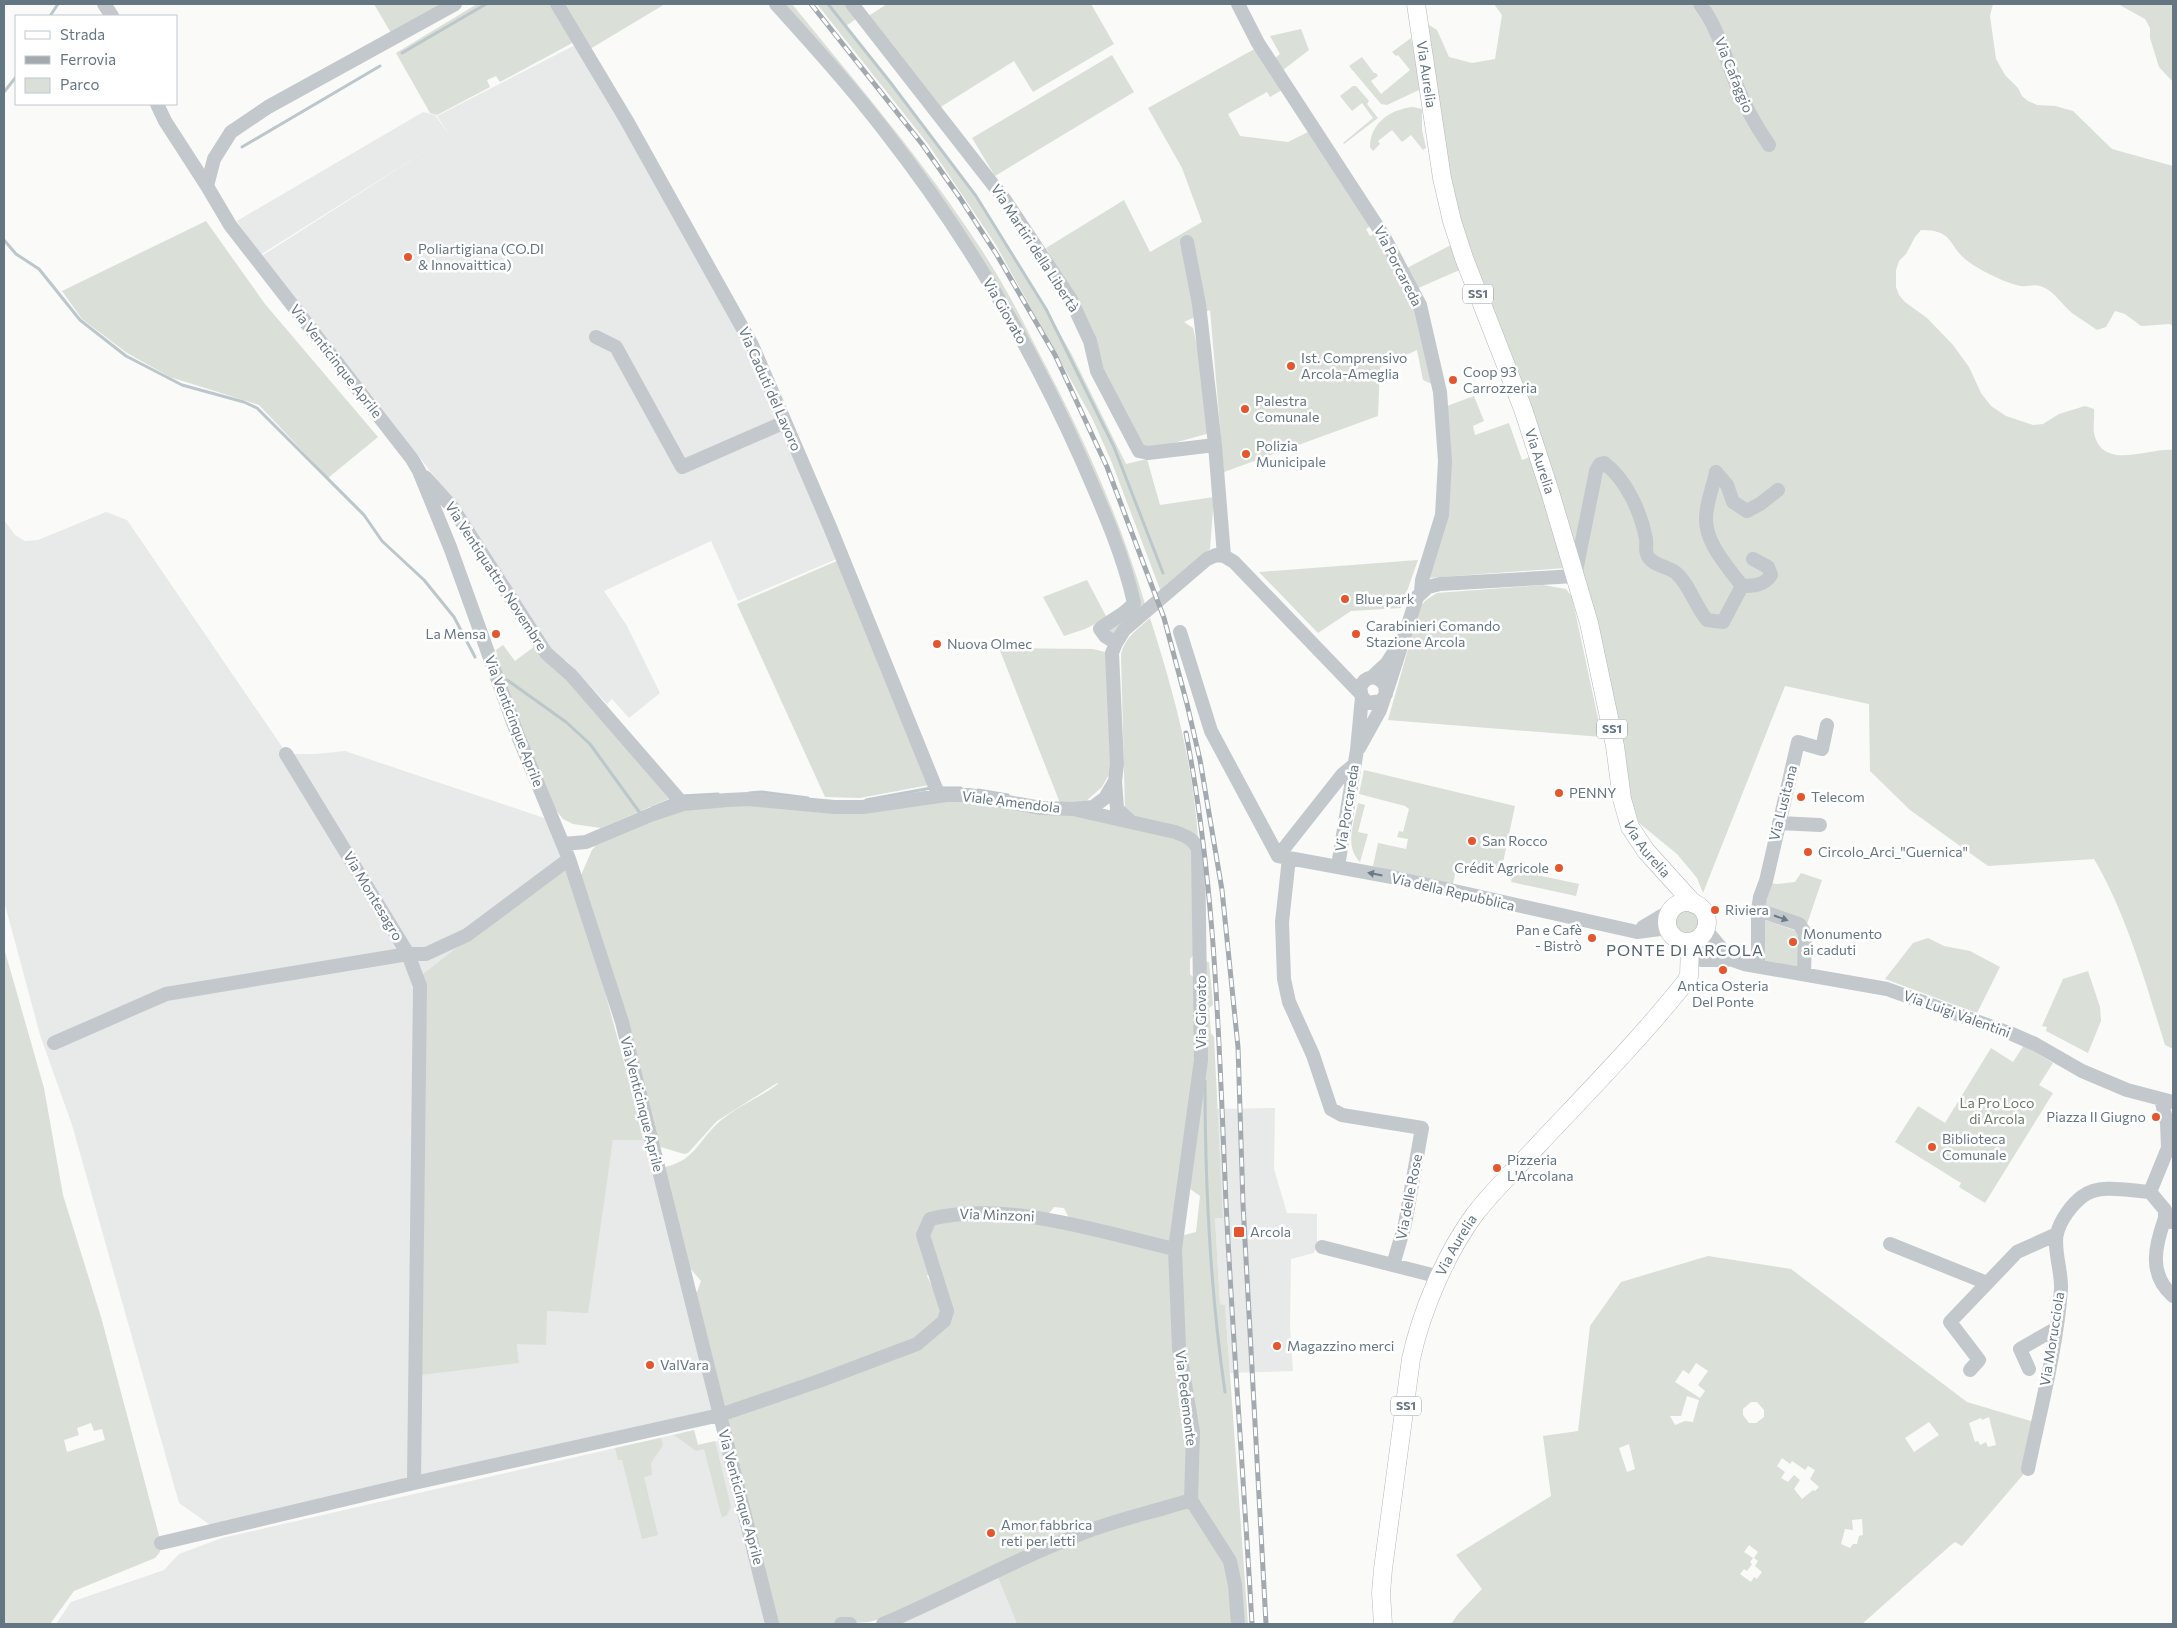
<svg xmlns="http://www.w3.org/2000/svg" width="2177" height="1628" viewBox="0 0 2177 1628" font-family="Commissioner,sans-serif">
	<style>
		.built { fill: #e8e9e9 }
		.green { fill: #dadfd7; fill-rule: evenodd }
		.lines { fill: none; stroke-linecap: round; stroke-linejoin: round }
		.stream { stroke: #bbc7cb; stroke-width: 3 }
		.major-casing { stroke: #b5babe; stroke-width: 19 }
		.minor { stroke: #c3c8cc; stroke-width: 14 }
		.major { stroke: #fff; stroke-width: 18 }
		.rail-casing { stroke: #a2aab0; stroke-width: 5 }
		.rail { stroke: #fff; stroke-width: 3; stroke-dasharray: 9; stroke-linecap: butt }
		.oneway { fill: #6a7a87 }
		.poi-dot { fill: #e4572e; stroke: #fff; stroke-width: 2 }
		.labels { text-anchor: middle; stroke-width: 5; stroke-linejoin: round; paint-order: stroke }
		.shield { fill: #fff; stroke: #939fa8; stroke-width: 1 }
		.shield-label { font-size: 12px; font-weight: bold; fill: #657683 }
		.street-label { font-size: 14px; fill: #657683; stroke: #fff }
		.poi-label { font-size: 14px; fill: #657683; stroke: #fff; text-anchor: start }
		.park-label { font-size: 14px; fill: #687a64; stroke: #fff }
		.quarter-label { font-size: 16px; letter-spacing: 1px; fill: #57646e; stroke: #fff }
	</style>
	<rect width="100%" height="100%" fill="#fafaf8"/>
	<path class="built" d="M577,44L719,290L839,558L738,601L711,541L604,591L627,626L660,693L629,718L612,699L607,704L566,660L562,662L547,652L454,502L373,397L260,257L429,149L260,255L237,221L423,112L435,115L450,136L437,116Z
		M106,512L127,520L287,754H315L345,751L553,821L569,859L414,981L519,1363L517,1344L547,1311L575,1312L609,1166L613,1140H645L716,1411L213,1527L179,1503L72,1125L40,1035L4,901V520L15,535L25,541L38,540Z
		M1275,1108L1274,1169L1287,1213L1317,1214V1242L1314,1253L1291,1259L1290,1326L1293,1371L1230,1373L1225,1305L1220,1304L1215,1218H1223L1217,1109Z
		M694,1430L698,1445L723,1440L766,1624H56L71,1602L164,1570L179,1554L222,1538Z
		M997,1575L1017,1624H892Z"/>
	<path class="green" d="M374,4H445L391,33Z
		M477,4H553L576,41L500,82L496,76L487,80L490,87L437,115L430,113L396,53Z
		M561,4H665L590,49Z
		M780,4H792C856,83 923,160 979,246C1001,279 1020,315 1038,351C1081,432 1119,515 1145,604L1114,635L1106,632L1129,613L1132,579L996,289Z
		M817,4H849L860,16L846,26L976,196L1046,309L1072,355L1126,464L1147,459L1160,505L1214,497L1210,549L1161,592L1112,463L1093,420L996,245L928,144Z
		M887,4H1091L1114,44L1033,92L1014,61L939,108L867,17Z
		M1494,4H1993L1990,16L1996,59L2005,75L2018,88L2022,96L2028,101L2037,105L2055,106L2073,111L2112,149L2173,166V326L2170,324L2141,326L2125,314L2115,311L2106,327L2097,330C2089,324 2080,319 2072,313C2062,305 2055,292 2043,287C2035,283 2029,287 2021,286C2008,284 1979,270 1969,262C1947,247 1956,230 1921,230L1915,237L1906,254L1899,261L1896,270V287L1899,295L1905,302L1927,318L1953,345L1969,367L1981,393L1991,406L2006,416L2033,425L2043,424L2059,414L2085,406L2094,409C2095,419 2092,428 2095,437C2106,470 2149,448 2173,450V1049L2165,1045C2146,984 2127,915 2094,859L1988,866L1910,810L1870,771L1869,704L1785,686L1703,893L1697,878L1677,854L1639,823L1624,784V767L1453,195L1426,23L1437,30L1449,57L1472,63L1495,59L1502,15Z
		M2118,4H2173V82L2159,67L2150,38V28L2145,19Z
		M1301,29L1309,50L1283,70L1274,59L1280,54L1270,36Z
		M1411,38L1421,89L1387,105L1381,104L1349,66L1362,57L1374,73H1376L1378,76L1371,81L1381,94L1410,70L1398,55L1396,56L1392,52Z
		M1258,47L1282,90L1270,97L1267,92L1228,114L1240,136L1288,142L1312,130L1373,225L1366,229L1370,236L1378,232L1418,307L1436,386L1423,380L1417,350L1380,367L1378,416L1224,472L1210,310L1184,322L1193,328L1200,359L1210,433L1145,451L1117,405L1081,309L1046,248L1124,200L1150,252L1202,222L1182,168L1148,108Z
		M1112,55L1134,92L995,176L972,138Z
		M1353,86H1356L1369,101L1367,104L1378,118L1344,144L1343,143L1373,118L1362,103L1352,111L1340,96Z
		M1413,107L1422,109V130L1426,148L1423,150L1411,135L1402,142L1392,130L1378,141L1380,144L1373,151L1370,147C1370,123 1391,109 1413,107Z
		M206,221L265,304L378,437L328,478L259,405L170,377L127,353L82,319L62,291Z
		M1451,245L1462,269L1416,289L1405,269Z
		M1474,396L1484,421L1473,426L1475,435L1509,423L1522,460L1532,456L1565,568L1429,578L1447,406Z
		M839,560L929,785L860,798L825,797L737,604Z
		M1418,560L1401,608L1351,611L1318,633L1259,572Z
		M1087,580L1107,618L1085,629L1064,636L1043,597Z
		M1543,585L1566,589L1572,597L1602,737L1388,720L1420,607L1426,600L1437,593Z
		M1150,618C1173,690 1193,762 1198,838L1137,820L1125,810L1121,654C1125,637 1138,629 1150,618Z
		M503,645L515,661L535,646L570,678L673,797L601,828L573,824L563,819L555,809L504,689L496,650Z
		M999,648L1093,649L1109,653L1111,771L1102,787L1085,802L1060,803Z
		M1364,770L1515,806L1501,872L1455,874L1453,884L1373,866L1378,843L1406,849L1408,839L1397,837L1399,831L1403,832L1409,809L1405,806L1359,794Z
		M946,796L1073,811L1194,844L1199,949L1190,959V974L1199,983L1200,1029L1173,1247L1072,1224L1064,1208L1054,1207L1047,1216L929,1217L931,1268L927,1276L931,1284L938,1287L945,1310L930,1332L721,1413L690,1293L697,1292L701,1281L682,1259L660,1168C695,1162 696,1143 719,1122C736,1107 759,1098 778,1084L777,1083L717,1121L688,1153L684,1154L654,1145L578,882L592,850L603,837L650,817L728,802L834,809Z
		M1358,803L1365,805L1358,832L1368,834L1360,862C1344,846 1354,823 1358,803Z
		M569,859L645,1140H613L588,1313L547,1311L546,1345L517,1344L519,1363L421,1375L414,981Z
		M1514,870L1579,884L1576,896L1511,882Z
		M1801,873L1822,880L1807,924L1761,909L1767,883L1777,884L1795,882Z
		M1684,902C1700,906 1711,911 1706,930L1683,942C1662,935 1663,909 1684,902Z
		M1760,918L1802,933V967L1760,960Z
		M1928,938L1944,946L1970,951L2000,967L1977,1013L1885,979L1913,943Z
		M4,948L44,1088L63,1195L101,1317L161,1543L160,1552L155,1558L74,1591L50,1624H4ZM91,1423L94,1431L102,1429L105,1440L67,1452L64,1440L79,1435L77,1428Z
		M1203,961L1209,962L1213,1005L1209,1008L1211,1033L1214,1037L1223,1218H1215L1220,1304L1225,1305L1248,1624H1241L1237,1571L1194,1499L1182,1347L1178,1255L1184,1235L1196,1232L1200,1196L1186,1186Z
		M2088,971L2100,1007L2101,1021L2088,1053L2046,1031L2047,1027L2042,1026L2063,979Z
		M2024,1045L2053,1063L2039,1085L2053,1093L1985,1203L1959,1187L1961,1183L1895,1142L1918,1106L1945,1123L1991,1048L2013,1062Z
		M1038,1218L1173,1250L1186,1402L1190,1499L1079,1532L880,1619L869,1622L834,1624H775L722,1416L918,1345L945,1322L924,1235L931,1220Z
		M1708,1256L1791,1269L1967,1402L2037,1423L2028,1469L1962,1546L1955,1542L1951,1545L1862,1624H1451L1458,1614L1482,1589L1456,1555L1551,1496L1543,1436L1578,1431L1590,1326L1621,1282ZM1696,1363L1708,1371L1698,1385L1705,1391L1700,1398L1675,1382L1683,1370L1689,1374ZM1687,1396L1699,1400L1693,1422L1685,1421L1675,1425L1670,1416H1681ZM1751,1402H1757L1764,1410V1417L1756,1423H1749L1743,1415V1409ZM1989,1417L1996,1445L1988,1447L1986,1442L1980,1445L1978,1441L1975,1442L1969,1423L1981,1418L1982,1420ZM1929,1422L1939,1435L1914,1452L1905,1438ZM1629,1444L1635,1469L1627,1472L1619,1448ZM1782,1458L1790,1464L1792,1461L1805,1470L1808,1466L1815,1470L1810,1479L1819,1487L1815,1491L1813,1490L1802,1499L1794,1489L1800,1480L1794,1475L1788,1482L1781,1478L1785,1472L1777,1466ZM1862,1519L1863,1535L1859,1536L1857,1544H1853L1850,1548L1841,1544L1845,1529L1853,1530L1852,1520ZM1749,1545L1758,1552L1754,1558L1758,1561L1755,1566L1762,1572L1757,1579L1754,1577L1751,1582L1740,1574L1744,1569L1747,1571L1752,1564L1750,1562L1753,1558L1744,1552Z
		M694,1430L698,1445L715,1441L731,1507L727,1515L722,1518L704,1449L696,1451L674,1435Z
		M661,1438L663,1445L651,1463L652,1475L644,1477L658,1535L642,1539L622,1460H618L615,1448Z
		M1183,1505L1198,1516L1226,1561L1234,1624H1017L997,1575L1081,1536Z"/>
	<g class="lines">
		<path class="stream" d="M828,4L890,82L976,196L1046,309L1114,447L1163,573
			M50,16L58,4
			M402,53L486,4
			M4,92L16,77
			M242,147L380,66
			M4,240L16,254L39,269L80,320L126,356L182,385L244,402L257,408L364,515L382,541L424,580L454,617L475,657
			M507,680L566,722L590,744L640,813L642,812
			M940,788H961
			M978,790L1008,795
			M749,793L761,792L808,798
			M682,796L718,794
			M866,800L931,788
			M652,808L674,799
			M1205,1081C1205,1185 1210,1289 1225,1392"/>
		<g class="major-casing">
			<g id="major">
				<path id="s1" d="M1416,4L1442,178L1452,221L1464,258L1523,409L1550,492L1589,623L1615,746L1622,799L1630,827L1646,851L1694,904"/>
				<circle cx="1687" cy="922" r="20"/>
				<path id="s2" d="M1383,1624L1381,1593L1383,1569L1411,1359C1421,1312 1446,1253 1475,1214C1494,1189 1518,1167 1539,1144C1588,1092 1639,1040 1684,984L1689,976L1690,943"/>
			</g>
		</g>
		<path class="minor" d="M104,4L112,16
			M455,4L268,107L231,132L214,159L207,186L230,225L412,459L419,471L450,547L518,736L569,859L622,1022L772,1624
			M557,4L627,121L752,345L830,527L939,796
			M776,4C813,45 850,86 884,130C963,231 1030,344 1082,461C1102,507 1123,554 1134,603C1125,615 1112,619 1100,629L1105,636L1116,643
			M852,4L1005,200L1070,298L1090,341L1097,371L1139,451L1148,453L1215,445L1224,556
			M1238,4L1258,43L1383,235L1420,305L1440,392L1445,461L1442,515L1422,580L1421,592
			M1700,4C1719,29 1725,58 1737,86C1745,107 1756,126 1769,145
			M157,104L165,121L207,186
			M1187,242L1199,304L1215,445
			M596,337L616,347L682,467L785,422
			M1716,472L1727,485L1733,502L1747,511L1760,504L1778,490
			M425,477L452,507L546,653L571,675L683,804
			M1224,556L1234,562L1360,693
			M1742,586C1754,586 1765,585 1771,575L1768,567L1753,559
			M1180,632L1211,731L1278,856
			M1372,677L1387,663L1396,649
			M1387,690L1417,597L1428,587L1440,584L1575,576L1596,471L1600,464L1604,463C1626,479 1641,512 1646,539C1647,544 1645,549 1647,554C1650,565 1667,566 1675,572C1689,583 1695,606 1707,620L1723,622L1742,586C1728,567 1705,543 1706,518C1706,504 1713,487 1716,472
			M1359,748L1380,710L1384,698
			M286,754L408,954H426L467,935L569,859
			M1115,781L1117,809L1129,820
			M1073,809L1175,832C1185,836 1193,838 1198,849L1201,1060L1175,1249L1179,1348L1193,1432L1191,1500L1230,1561L1235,1585L1238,1624
			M1779,823L1820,825
			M563,844L586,842L650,815L683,804L727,800L748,799L834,807H863L946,795H969L1041,808L1073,809L1093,807L1105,798L1115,781L1117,764L1112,653L1116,643L1124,630L1207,559L1216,555L1224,556
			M1278,856L1392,877L1637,932L1668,928
			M1278,856L1342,775L1354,765
			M1289,858L1282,922L1284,979L1289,1002L1313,1055L1331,1109L1342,1115L1422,1128L1405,1224L1393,1265
			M1338,866L1357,750L1362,697L1360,688C1365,675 1377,674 1385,685L1386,694L1381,701L1368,703L1362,697
			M1758,910L1799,924L1805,933L1804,974
			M1643,927L1670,911
			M1706,930L1722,949
			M1699,939L1718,955L1744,964L1887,989L2012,1034L2035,1044L2082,1071L2127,1090L2173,1102
			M1701,960H1727
			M1758,966V910L1760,897L1766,881L1798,742L1822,749L1827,725
			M54,1043L166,994L408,954L420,986L414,1483
			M2150,1192L2168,1148L2167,1123L2161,1099
			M2150,1192L2165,1210V1218L2171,1222
			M2165,1218C2155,1246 2148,1274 2173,1296
			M1890,1244L1987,1283
			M1322,1247L1440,1277
			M2029,1369L2020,1349L2055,1329
			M1970,1370L1979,1360L1950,1322L2017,1252L2057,1234
			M2028,1469C2040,1411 2057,1347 2061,1289C2062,1273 2053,1248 2057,1233C2061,1219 2072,1204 2083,1196C2100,1183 2130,1191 2150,1192
			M161,1543L414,1483L720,1415L819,1381L917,1344L944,1321L947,1311L923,1235L930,1219C1007,1200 1099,1232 1175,1249
			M841,1624H850
			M883,1624C949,1596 1011,1561 1078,1535C1114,1520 1154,1512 1191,1500"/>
		<use href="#major" class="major"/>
		<g class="rail-casing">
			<path id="rail" d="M811,4L922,144L960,198L997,255L1055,355L1107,467L1164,618L1187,704L1200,760L1222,890L1238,1047L1243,1204L1266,1624
				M1186,733C1216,888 1219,1045 1226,1203C1233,1343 1244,1484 1252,1624"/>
		</g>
		<use href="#rail" class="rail"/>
	</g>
	<defs><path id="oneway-solid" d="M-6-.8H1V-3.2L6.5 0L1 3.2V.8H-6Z" transform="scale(1.25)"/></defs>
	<g class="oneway">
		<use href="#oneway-solid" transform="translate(1375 874) rotate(-169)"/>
		<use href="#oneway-solid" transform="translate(1781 918) rotate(19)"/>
	</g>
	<g class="poi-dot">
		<circle cx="408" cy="257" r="5"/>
		<circle cx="1291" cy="366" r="5"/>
		<circle cx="1453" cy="380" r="5"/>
		<circle cx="1245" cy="409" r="5"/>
		<circle cx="1246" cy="454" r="5"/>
		<circle cx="1345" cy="599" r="5"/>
		<circle cx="496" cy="634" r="5"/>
		<circle cx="1356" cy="634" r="5"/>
		<circle cx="937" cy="644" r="5"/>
		<circle cx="1559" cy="793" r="5"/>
		<circle cx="1801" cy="797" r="5"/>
		<circle cx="1472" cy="841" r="5"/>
		<circle cx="1808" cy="852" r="5"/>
		<circle cx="1559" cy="868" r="5"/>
		<circle cx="1715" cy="910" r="5"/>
		<circle cx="1592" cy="938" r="5"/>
		<circle cx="1793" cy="942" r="5"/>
		<circle cx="1723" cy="970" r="5"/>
		<circle cx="2156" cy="1117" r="5"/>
		<circle cx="1932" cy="1147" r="5"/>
		<circle cx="1497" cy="1168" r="5"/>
		<rect x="1233" y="1226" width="12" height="12" rx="2.5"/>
		<circle cx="1277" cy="1346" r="5"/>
		<circle cx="650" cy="1365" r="5"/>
		<circle cx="991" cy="1533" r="5"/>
	</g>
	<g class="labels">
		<g class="shield">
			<rect x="1463" y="284.5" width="30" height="19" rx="4"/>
			<rect x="1597" y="719.5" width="30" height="19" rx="4"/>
			<rect x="1391" y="1396.5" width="30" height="19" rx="4"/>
		</g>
		<g class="shield-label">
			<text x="1478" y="298">SS1</text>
			<text x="1612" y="733">SS1</text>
			<text x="1406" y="1410">SS1</text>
		</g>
		<g class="street-label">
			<text dy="5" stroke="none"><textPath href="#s1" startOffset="71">Via Aurelia</textPath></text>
			<text transform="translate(1734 75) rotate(68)" y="5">Via Cafaggio</text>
			<text transform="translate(1035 248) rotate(57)" y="5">Via Martiri della Libertà</text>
			<text transform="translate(1398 266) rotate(63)" y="5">Via Porcareda</text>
			<text transform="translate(1005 311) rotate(60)" y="5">Via Giovato</text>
			<text transform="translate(336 361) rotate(52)" y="5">Via Venticinque Aprile</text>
			<text transform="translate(770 389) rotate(66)" y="5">Via Caduti del Lavoro</text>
			<text dy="5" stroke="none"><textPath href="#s1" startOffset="476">Via Aurelia</textPath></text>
			<text transform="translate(496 576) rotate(57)" y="5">Via Ventiquattro Novembre</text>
			<text transform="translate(514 721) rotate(69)" y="5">Via Venticinque Aprile</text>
			<text transform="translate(1011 802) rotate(7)" y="5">Viale Amendola</text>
			<text transform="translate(1783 803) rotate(-76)" y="5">Via Lusitana</text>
			<text transform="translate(1347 808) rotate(-81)" y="5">Via Porcareda</text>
			<text dy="5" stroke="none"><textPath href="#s1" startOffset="881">Via Aurelia</textPath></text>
			<text transform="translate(1453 892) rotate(13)" y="5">Via della Repubblica</text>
			<text transform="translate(373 896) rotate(59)" y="5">Via Montesagro</text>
			<text transform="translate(1201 1012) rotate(-90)" y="5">Via Giovato</text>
			<text transform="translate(1957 1014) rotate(20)" y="5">Via Luigi Valentini</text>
			<text transform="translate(642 1104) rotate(76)" y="5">Via Venticinque Aprile</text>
			<text transform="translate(1409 1197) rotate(-79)" y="5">Via delle Rose</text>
			<text transform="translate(997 1215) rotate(2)" y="5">Via Minzoni</text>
			<text dy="5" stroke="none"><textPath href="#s2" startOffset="390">Via Aurelia</textPath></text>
			<text transform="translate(2052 1339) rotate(-81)" y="5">Via Morucciola</text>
			<text transform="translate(1186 1398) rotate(83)" y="5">Via Pedemonte</text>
			<text transform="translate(741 1497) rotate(75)" y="5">Via Venticinque Aprile</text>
		</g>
		<g class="poi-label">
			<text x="418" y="254">Poliartigiana (CO.DI<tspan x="418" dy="16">&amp; Innovaittica)</tspan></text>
			<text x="1301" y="363">Ist. Comprensivo<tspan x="1301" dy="16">Arcola-Ameglia</tspan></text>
			<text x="1463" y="377">Coop 93<tspan x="1463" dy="16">Carrozzeria</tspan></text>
			<text x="1255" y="406">Palestra<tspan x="1255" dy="16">Comunale</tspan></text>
			<text x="1256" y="451">Polizia<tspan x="1256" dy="16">Municipale</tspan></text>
			<text x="1355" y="604">Blue park</text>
			<text x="1366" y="631">Carabinieri Comando<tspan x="1366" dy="16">Stazione Arcola</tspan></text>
			<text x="486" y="639" text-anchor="end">La Mensa</text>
			<text x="947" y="649">Nuova Olmec</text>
			<text x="1569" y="798">PENNY</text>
			<text x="1811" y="802">Telecom</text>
			<text x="1482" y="846">San Rocco</text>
			<text x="1818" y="857">Circolo_Arci_"Guernica"</text>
			<text x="1549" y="873" text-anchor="end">Crédit Agricole</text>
			<text x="1725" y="915">Riviera</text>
			<text x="1582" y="935" text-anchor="end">Pan e Cafè<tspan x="1582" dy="16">- Bistrò</tspan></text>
			<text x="1803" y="939">Monumento<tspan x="1803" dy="16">ai caduti</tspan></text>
			<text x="1723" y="991" text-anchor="middle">Antica Osteria<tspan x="1723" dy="16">Del Ponte</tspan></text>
			<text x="2146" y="1122" text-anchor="end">Piazza II Giugno</text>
			<text x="1942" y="1144">Biblioteca<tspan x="1942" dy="16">Comunale</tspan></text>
			<text x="1507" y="1165">Pizzeria<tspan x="1507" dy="16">L'Arcolana</tspan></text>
			<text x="1250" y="1237">Arcola</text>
			<text x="1287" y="1351">Magazzino merci</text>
			<text x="660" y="1370">ValVara</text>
			<text x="1001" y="1530">Amor fabbrica<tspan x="1001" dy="16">reti per letti</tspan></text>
		</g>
		<g class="park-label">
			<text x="1997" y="1108">La Pro Loco<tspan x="1997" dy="16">di Arcola</tspan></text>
		</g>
		<g class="quarter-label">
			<text x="1685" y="956">PONTE DI ARCOLA</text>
		</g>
	</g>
	<rect width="2177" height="1628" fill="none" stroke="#657683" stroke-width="10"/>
	<rect x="15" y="15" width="162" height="90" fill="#ffffff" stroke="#c1c8cd"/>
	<rect x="25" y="31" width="25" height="8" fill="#ffffff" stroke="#c1c8cd"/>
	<text x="60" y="40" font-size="15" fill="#657683">Strada</text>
	<rect x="25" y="56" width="25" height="8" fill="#a2aab0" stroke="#c1c8cd"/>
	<text x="60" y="65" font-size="15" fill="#657683">Ferrovia</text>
	<rect x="25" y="78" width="25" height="15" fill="#dadfd7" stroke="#c1c8cd"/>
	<text x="60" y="90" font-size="15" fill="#657683">Parco</text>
</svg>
